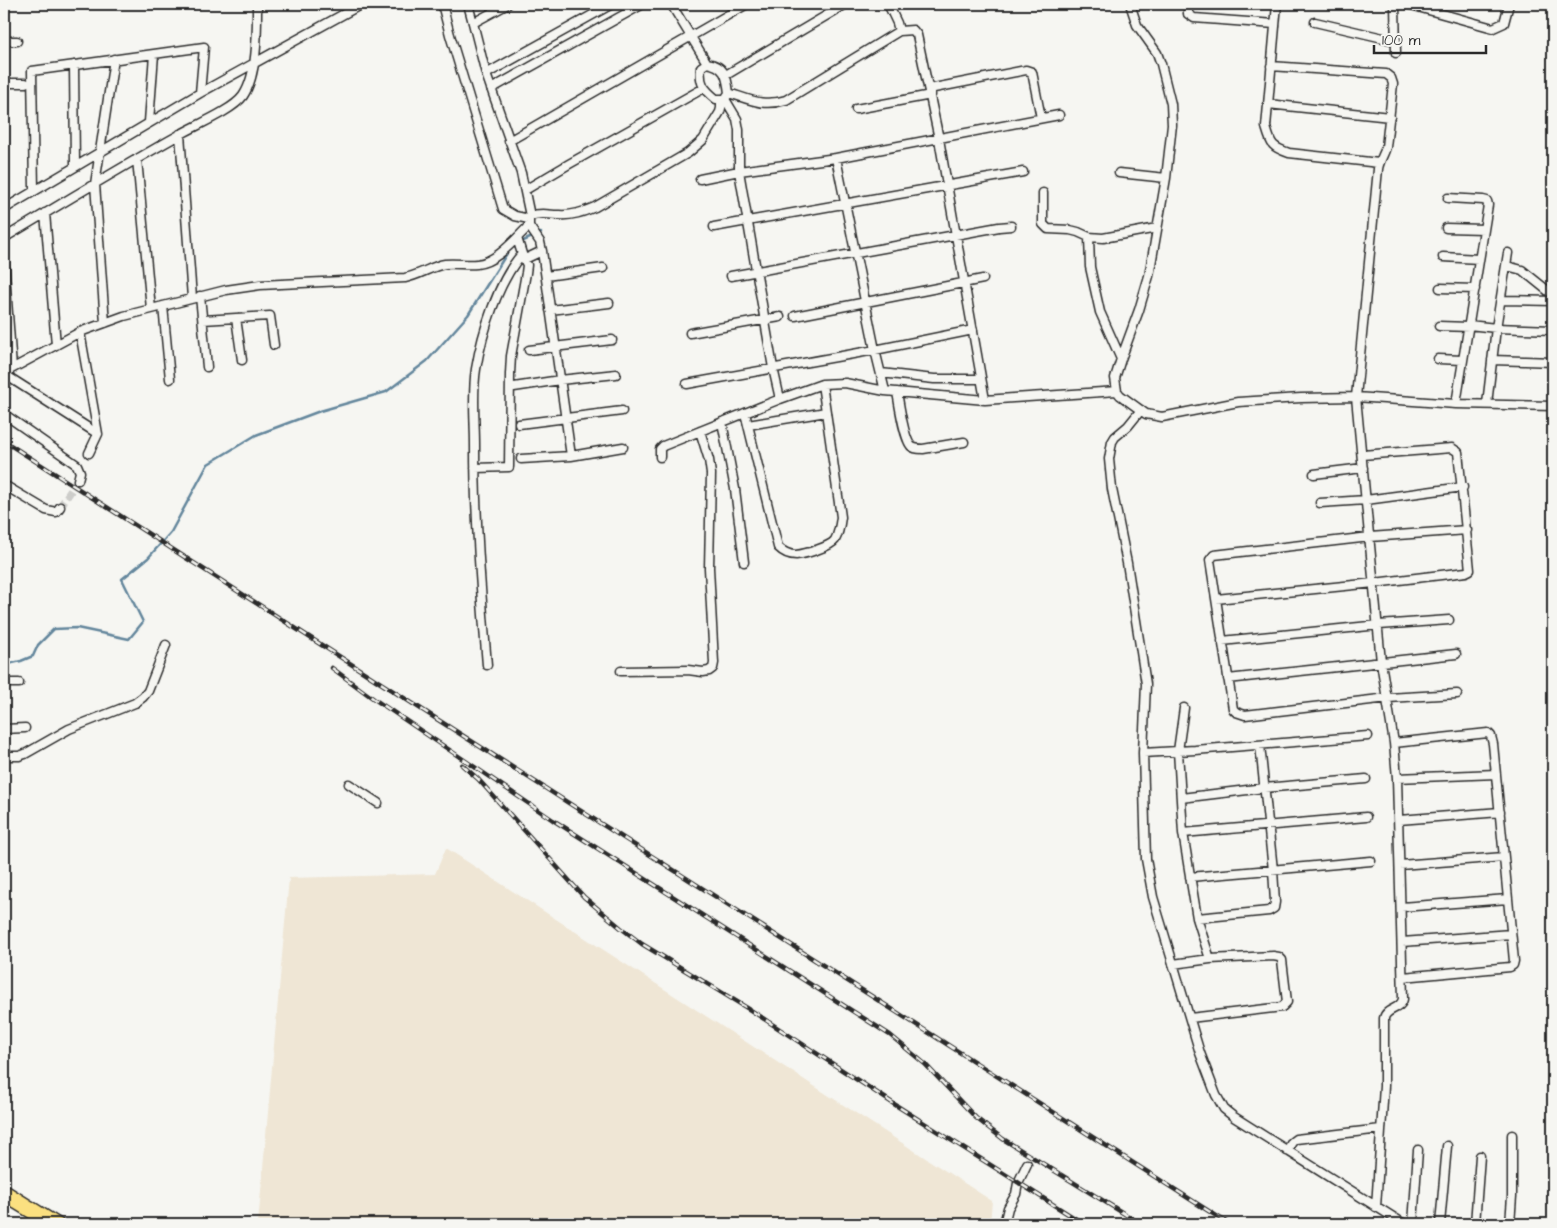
<svg xmlns="http://www.w3.org/2000/svg" width="1557" height="1228" viewBox="0 0 1557 1228" font-family="'Architects Daughter',sans-serif">
	<style>
		.built { fill: #efe6d5 }
		.lines { fill: none; stroke-linecap: round; stroke-linejoin: round }
		.stream { stroke: #63869c; stroke-width: 2.5 }
		.minor-tunnel { stroke: #cdcdca; stroke-width: 8; stroke-dasharray: 8 4; stroke-linecap: butt }
		.minor-casing { stroke: #2b2b2b; stroke-width: 11 }
		.major-casing { stroke: #2b2b2b; stroke-width: 12 }
		.minor { stroke: #f6f6f2; stroke-width: 8 }
		.major { stroke: #fbe080; stroke-width: 9 }
		.rail-casing { stroke: #2b2b2b; stroke-width: 4.5 }
		.rail { stroke: #f6f6f2; stroke-width: 2.5; stroke-dasharray: 8; stroke-linecap: butt }
	</style>
	<rect width="100%" height="100%" fill="#f6f6f2"/>
	<filter id="ink" filterUnits="userSpaceOnUse"><feTurbulence type="fractalNoise" baseFrequency=".02" numOctaves="2"/><feDisplacementMap in="SourceGraphic" scale="10" xChannelSelector="R" yChannelSelector="G"/><feConvolveMatrix kernelMatrix="1 2 1 2 8 2 1 2 1" color-interpolation-filters="sRGB"/></filter>
	<g filter="url(#ink)">
		<path class="built" d="M446,848L992,1201L990,1224H258L289,878L435,874Z"/>
		<g class="lines">
			<path class="stream" d="M519,243L541,233
				M4,665L21,661L33,656L38,645L54,629L77,628L129,639L143,622L122,579L148,558L171,532L208,464L256,435L320,411L386,392L427,361L468,315L509,250"/>
			<path class="minor-tunnel" d="M60,507L78,480"/>
			<g class="minor-casing">
				<path id="minor" d="M442,4L450,35L503,209L515,216L529,219
					M468,4L473,23
					M508,4L473,23L486,74L521,173L530,216
					M671,4L707,63C725,66 727,76 729,93L727,96
					M1130,4L1137,25L1157,53L1161,64L1171,104L1172,125L1166,178L1149,276L1139,310L1121,359L1115,378L1117,391L1120,395L1146,414L1162,417L1238,402L1301,398L1356,397L1456,404L1553,406
					M1188,4V14L1194,18L1275,24
					M1277,4L1266,127C1271,144 1271,147 1289,153L1379,163
					M1395,4L1396,53
					M1407,4L1493,28L1504,23L1509,4
					M1315,22L1396,41
					M899,31L913,30L917,35L939,139L985,400L1117,391
					M4,41H17
					M707,63L701,67C699,84 704,89 716,99H725
					M74,65L75,166
					M1271,66L1386,74L1391,78L1393,84L1386,147C1384,155 1379,161 1378,169L1356,397L1381,662L1394,743L1397,778L1403,999C1401,1010 1386,1008 1384,1018V1086L1376,1207
					M486,74L612,4
					M726,75L846,4
					M4,83H25
					M491,89L643,4
					M929,89L1026,70L1032,72L1041,118
					M729,93C751,100 763,107 786,100L899,31L897,23L888,4
					M725,99L737,119L739,130V171L773,368L780,399
					M1268,104L1390,117
					M856,109L931,95
					M149,122L154,54
					M180,134L192,298
					M509,141L747,4
					M836,158L875,350L885,391L985,400
					M137,159L151,309
					M1119,173L1166,178
					M700,179L739,171L836,158L1059,115
					M34,190L32,71L204,47L200,93
					M525,190L569,164L704,88
					M1043,193V224L1048,229L1070,230L1078,232L1089,237L1103,238L1157,228
					M1448,198L1483,200L1487,201L1488,205L1456,404
					M4,209L200,93L362,4
					M45,213L56,345
					M529,226L540,242L542,251L571,456L623,447
					M714,227L1023,172
					M1446,228L1484,229
					M1089,237L1090,267L1100,312L1121,359
					M4,238C63,203 121,167 181,134C197,125 233,110 243,96C258,74 257,30 257,4
					M1443,257L1479,259
					M4,259L12,368
					M525,259L542,251
					M1507,266L1522,270L1553,295
					M546,276L603,268
					M731,276L999,227L1011,226
					M1440,288L1475,289
					M200,296L207,367
					M1501,300L1553,301
					M163,306L170,379
					M550,310L609,303
					M795,316L983,279
					M236,318L270,316L274,345
					M203,320L236,318L242,360
					M105,323L95,184L114,59
					M1469,325L1496,328L1553,330
					M1439,326L1469,327
					M80,332L98,434L89,453
					M690,333L780,317
					M529,350L612,340
					M1438,359L1463,360
					M1492,360L1553,362
					M4,373L80,332L124,316L226,290L260,285L405,278C420,275 432,266 445,264C456,263 466,265 477,264C497,262 515,239 529,226V219L530,216C542,212 547,215 559,215C572,216 583,212 595,207L688,153L703,140L720,112L721,108V100
					M881,373L934,379H981
					M4,374L98,434
					M687,384L875,350L973,330
					M514,387L560,380L616,374
					M897,392C899,403 904,439 911,446C914,449 919,449 923,449L964,442
					M1487,404L1496,328L1508,253
					M1141,410L1128,426L1115,437L1112,442L1109,459L1112,489L1127,563L1146,684L1143,753L1146,859L1153,897L1200,1053L1216,1095L1224,1109L1234,1117L1404,1224
					M745,413L778,547C783,552 788,555 796,555C805,554 830,547 835,540C839,533 840,525 841,517L822,384
					M4,414L77,465L80,472L78,480
					M722,422L735,489L744,562
					M519,424L622,411
					M748,425L826,412
					M660,457V449L663,446L780,399L822,384L845,383L885,391
					M521,459L571,456
					M475,468L509,467L510,374L511,356L526,273L527,265L522,254
					M1314,474L1363,468
					M4,485L46,510L56,512L60,507
					M1320,503L1366,500L1463,487
					M1216,599L1374,583L1466,572L1470,570L1458,452L1452,448L1362,455
					M1222,641L1379,625L1449,620
					M487,665C481,592 475,518 475,445C475,420 472,393 476,369C482,333 498,281 522,254L517,238
					M621,671L688,670L703,672L709,671L713,668L714,663L709,568L711,474L709,460L700,431
					M1228,679L1456,654
					M4,683H19
					M1457,694L1388,698L1245,715L1236,712L1233,709L1210,560L1214,555L1370,537L1467,530
					M1184,708L1178,751L1183,833L1197,918L1210,959
					M4,729L25,728
					M1394,743L1488,733L1491,736L1493,744L1514,961L1513,965L1510,967L1403,977
					M1143,753L1195,750L1368,736
					M4,756H19L25,754L69,729L135,703L143,697L148,691L166,645
					M1397,778L1496,774
					M349,784L378,803
					M1181,798L1264,788L1366,779
					M1399,820L1500,812
					M1183,833L1366,817
					M1400,865L1504,857
					M1190,877L1371,861
					M1401,907L1508,899
					M1197,918L1269,911L1274,908L1275,902L1273,870L1260,745
					M1402,942L1511,934
					M1173,964L1210,959L1273,956L1279,957L1282,960L1287,1002L1282,1007L1190,1018
					M1287,1151L1292,1142L1296,1139L1381,1129
					M32,1224L36,1217
					M1004,1224L1008,1208L1016,1194L1018,1183L1027,1164
					M1413,1224L1418,1150
					M1440,1224L1447,1146
					M1475,1224L1480,1156
					M1510,1224L1512,1196V1135"/>
			</g>
			<g class="major-casing">
				<path id="major" d="M4,1189L60,1224
					M4,1197L48,1224"/>
			</g>
			<use href="#minor" class="minor"/>
			<use href="#major" class="major"/>
			<g class="rail-casing">
				<path id="rail" d="M4,441L432,716L1229,1224
					M332,668L374,699L553,820L890,1035L925,1064L976,1118L1003,1139L1141,1224
					M462,765L478,779L584,897L621,928L642,944L752,1011L894,1104L1084,1224"/>
			</g>
			<use href="#rail" class="rail"/>
		</g>
	</g>
	<rect width="1557" height="1228" fill="none" stroke="#f6f6f2" stroke-width="20"/>
	<rect x="10" y="10" width="1537" height="1208" fill="none" stroke="#2b2b2b" stroke-width="2" filter="url(#ink)"/>
	<path d="M1374 45v8h112v-8" fill="none" stroke="#2b2b2b" stroke-width="2.5"/>
	<text x="1382" y="45" font-size="15" fill="#2b2b2b" stroke="#f6f6f2" stroke-width="4" paint-order="stroke">100 m</text>
</svg>
